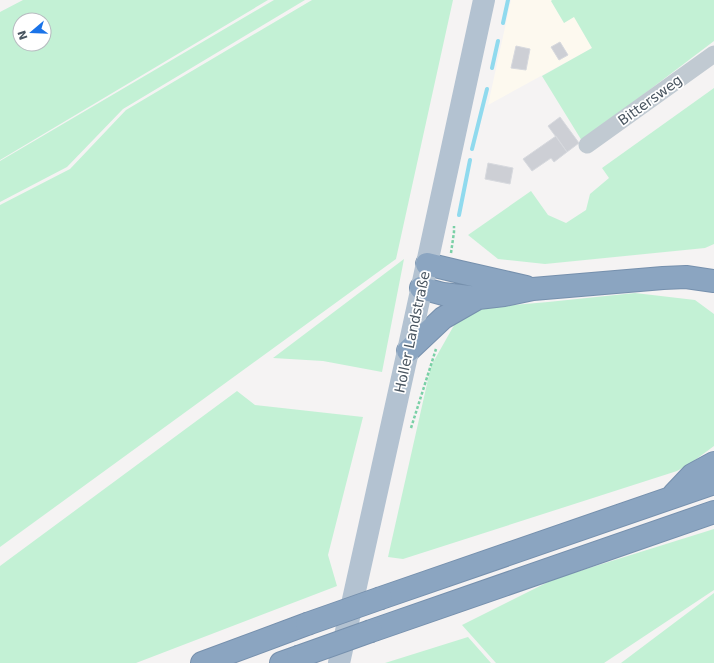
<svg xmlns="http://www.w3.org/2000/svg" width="714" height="663" viewBox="0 0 714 663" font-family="'DejaVu Sans',sans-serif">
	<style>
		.commercial { fill: #fdf9ef }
		.green { fill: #c3f1d5; fill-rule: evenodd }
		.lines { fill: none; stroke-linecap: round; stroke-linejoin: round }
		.stream { stroke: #90daee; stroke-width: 4 }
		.building { fill: #cdcfd5; stroke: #d7d9de }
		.highway-casing { stroke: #7690ad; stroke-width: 24 }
		.path { stroke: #7ad0a6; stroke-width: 2.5; stroke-dasharray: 3 2; stroke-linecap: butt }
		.minor { stroke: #c1cad2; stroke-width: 17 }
		.major { stroke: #b3c2d1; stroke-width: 22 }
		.highway { stroke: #8ba5c1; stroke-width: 22 }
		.highway-bridge-casing { stroke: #7690ad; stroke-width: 24; stroke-linecap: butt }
		.highway-bridge { stroke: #8ba5c1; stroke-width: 22 }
		.labels { text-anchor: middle; stroke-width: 3.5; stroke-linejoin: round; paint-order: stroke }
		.street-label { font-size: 14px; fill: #4a5661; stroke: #fff }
	</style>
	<rect width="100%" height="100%" fill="#f5f3f3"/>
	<path class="commercial" d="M511,0H552L551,1L564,23L574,16L592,48L488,105Z"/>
	<path class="green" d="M23,0H268L0,160V12ZM20,20H44V44H20Z
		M274,0H305L123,109L67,167L0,202V161Z
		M312,0H453L396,259L0,547V205L70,169L126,110Z
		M552,0H714V41L582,141L542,76L592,48L574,17L564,23L551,1Z
		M714,88V244L705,248L545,264L498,259L468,235L531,191L548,215L566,223L586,210L590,194L609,178L602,168Z
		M404,259L382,372L323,361L273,358Z
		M635,293L695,300L714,314V446L691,463L677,471L403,559L388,557L431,366L457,320L477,308L548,302Z
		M237,391L255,405L363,417L328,555L337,586L136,663H0V566Z
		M714,529V590L604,663H496L462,625L554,579Z
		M714,593V663H621Z
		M468,637L491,663H385Z"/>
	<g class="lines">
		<path class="stream" d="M503,23L508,0
			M492,68L498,41
			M472,149L487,89
			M459,215L470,160"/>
	</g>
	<path class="building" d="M560,42L568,55L559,60L551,47Z
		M516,46L530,49L526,70L511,68Z
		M560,117L579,143L567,152L548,126Z
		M556,136L567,152L554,162L551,158L532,171L523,159Z
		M488,163L513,168L510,184L485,179Z"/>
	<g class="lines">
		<g class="highway-casing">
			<path id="highway" d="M427,264L460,272L526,287
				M421,288L443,294L478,298L504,295L533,289L663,278L686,277L714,281
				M408,351L443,318L478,298
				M674,494L692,475L714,463
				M381,598L714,483
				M371,631L714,512
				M202,663L307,624
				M281,663L298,657"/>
		</g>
		<path class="path" d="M451,253L454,232V226
			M411,428L436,349"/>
		<path class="minor" d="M587,145L714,54"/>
		<path class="major" d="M339,663L408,351L484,0"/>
		<use href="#highway" class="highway"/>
		<g class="highway-bridge-casing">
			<path id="highway-bridge" d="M307,624L381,598
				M298,657L371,631"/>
		</g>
		<use href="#highway-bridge" class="highway-bridge"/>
	</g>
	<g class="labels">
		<g class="street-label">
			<text transform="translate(650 100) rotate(-36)" y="5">Bittersweg</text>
			<text transform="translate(412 332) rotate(-78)" y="5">Holler Landstraße</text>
		</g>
	</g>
	<g transform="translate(32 32) rotate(251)"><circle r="19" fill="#ffffff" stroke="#b7bbc0"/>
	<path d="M0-3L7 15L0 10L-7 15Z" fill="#1a73e8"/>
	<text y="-6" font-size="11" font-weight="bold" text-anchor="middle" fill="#4a5661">N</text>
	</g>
</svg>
